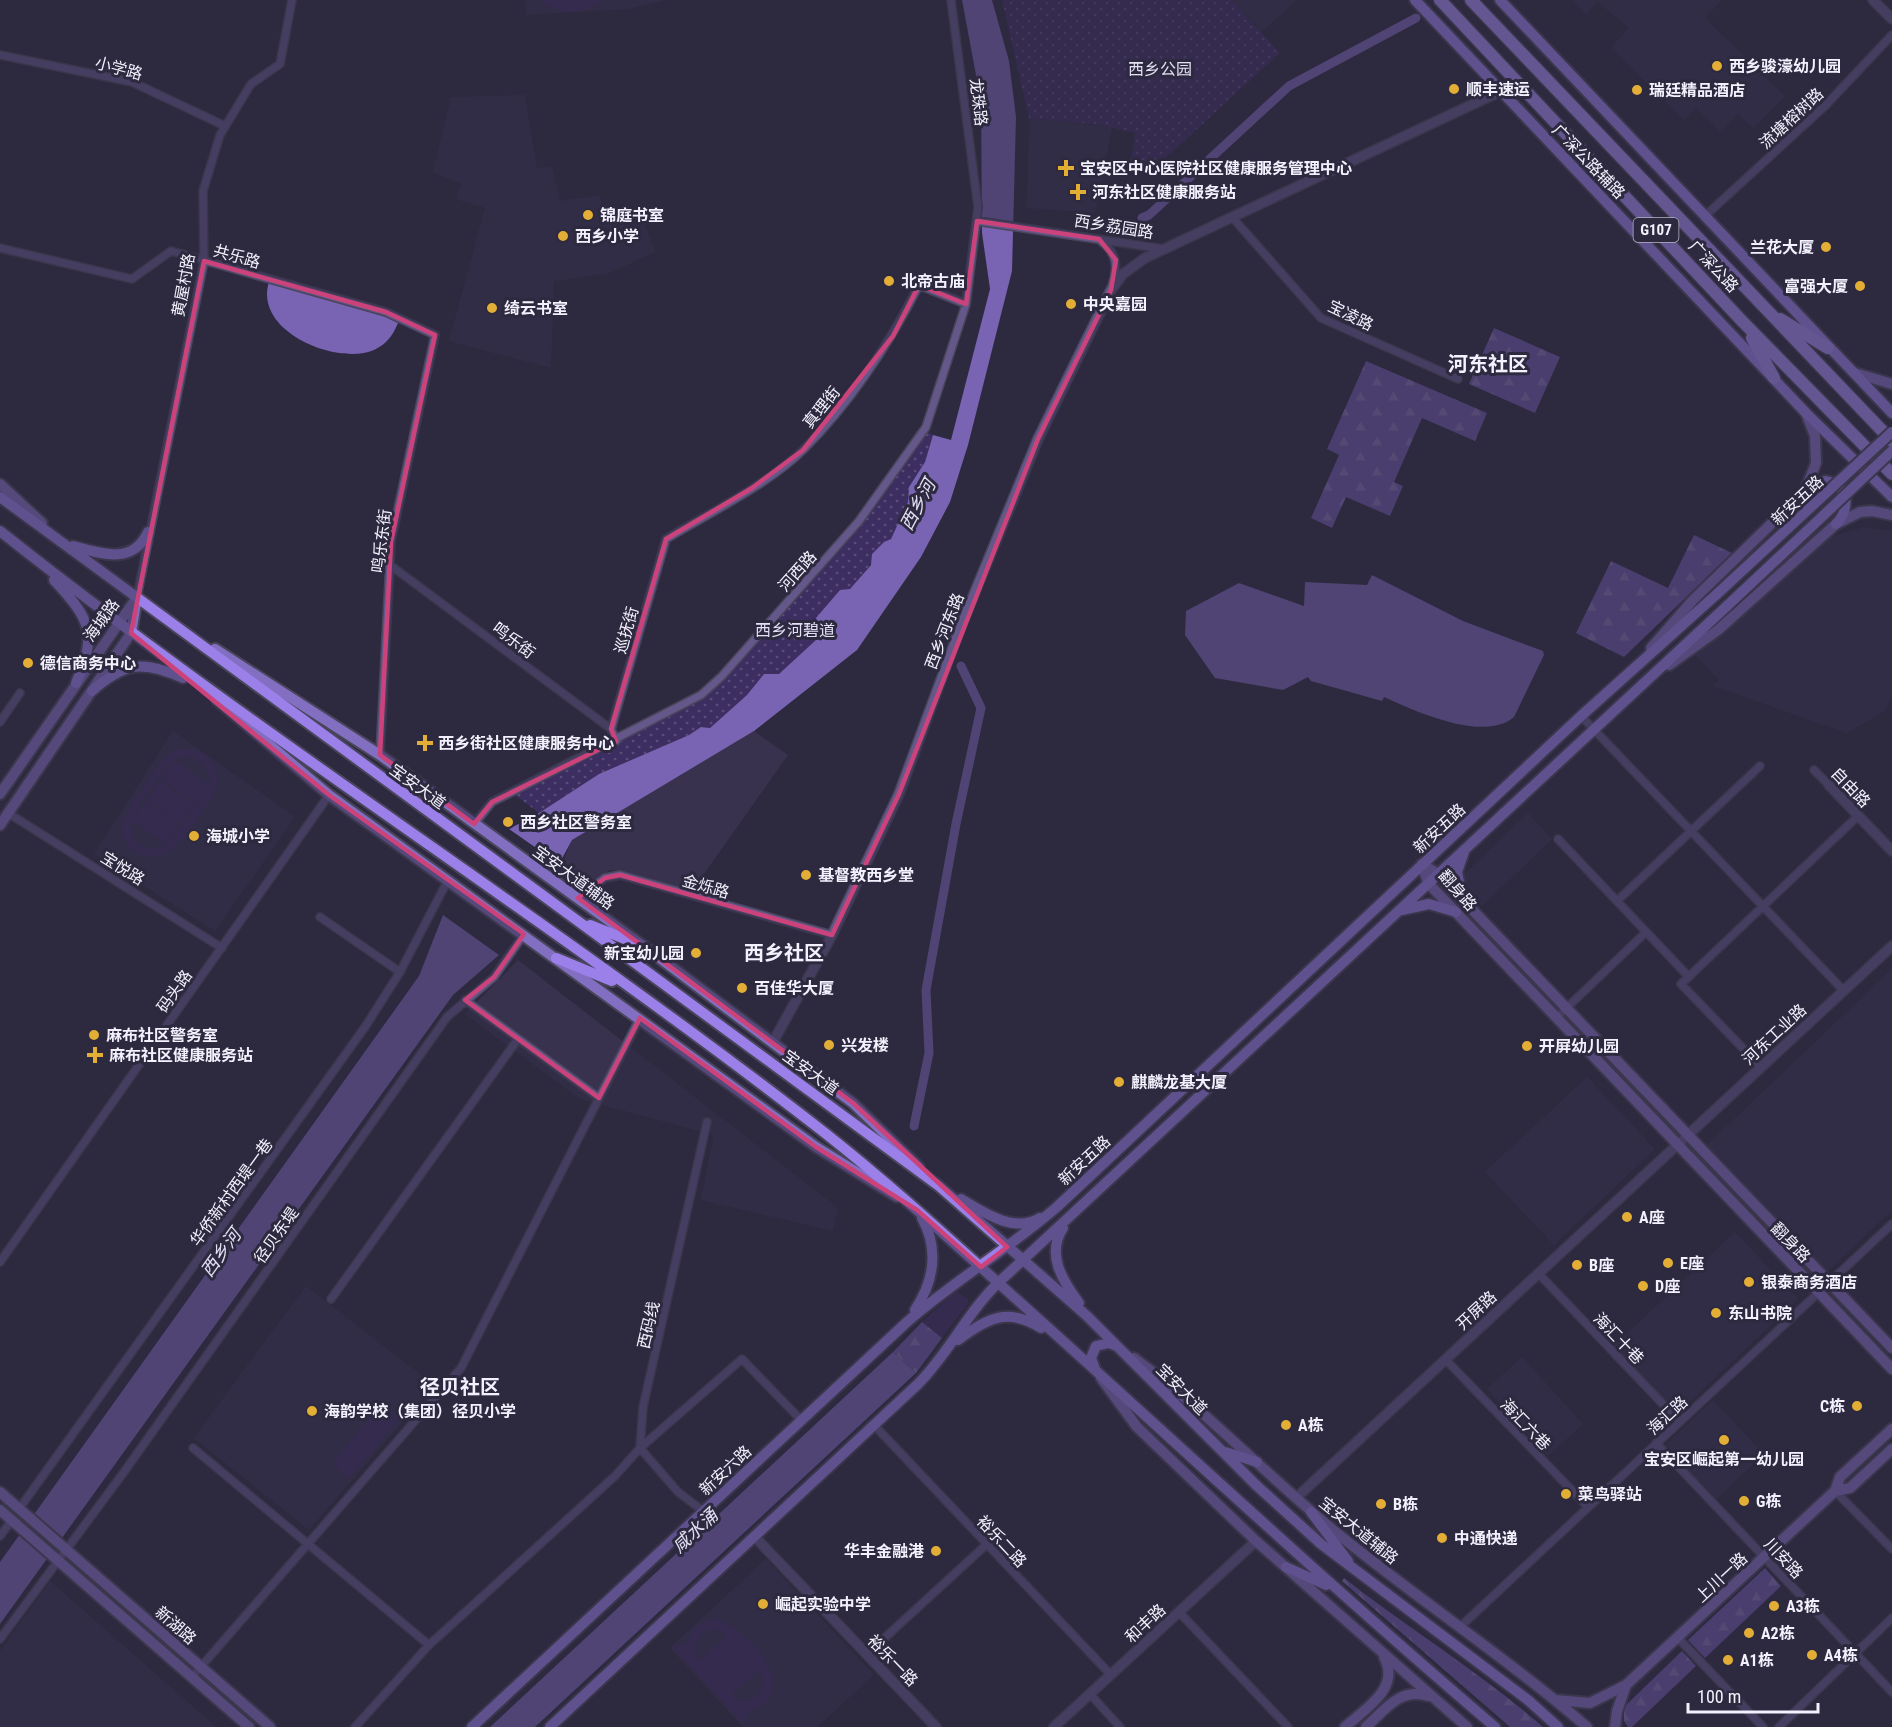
<svg xmlns="http://www.w3.org/2000/svg" width="1892" height="1727" viewBox="0 0 1892 1727" font-family="'Roboto Condensed','Noto Sans SC',sans-serif">
	<style>
		.built { fill: #39324e }
		.grass { fill: #3c2e61; fill-rule: evenodd }
		.forest { fill: url(#forest-firs) }
		.park { fill: url(#park-dots) }
		.water { fill: #7864b3 }
		.lines { fill: none; stroke-linecap: round; stroke-linejoin: round }
		.canal { stroke: #7864b3; stroke-width: 9 }
		.minor-casing { stroke: #49455a; stroke-width: 10 }
		.tertiary-casing { stroke: #49455a; stroke-width: 12 }
		.secondary-casing { stroke: #49455a; stroke-width: 14 }
		.primary-casing { stroke: #49455a; stroke-width: 14 }
		.trunk-casing { stroke: #49455a; stroke-width: 15 }
		.minor { stroke: #64588b; stroke-width: 7 }
		.tertiary { stroke: #64588b; stroke-width: 9 }
		.secondary { stroke: #836fc1; stroke-width: 10 }
		.primary { stroke: #9b80ea; stroke-width: 10 }
		.trunk { stroke: #a58cf3; stroke-width: 12 }
		.primary-bridge-casing { stroke: #49455a; stroke-width: 14; stroke-linecap: butt }
		.primary-bridge { stroke: #9b80ea; stroke-width: 10 }
		.marked { fill: none; stroke: #cc437b; stroke-width: 4.5; stroke-linejoin: round }
		.poi-dot { fill: #e3ae35; stroke: #2d293f; stroke-width: 2 }
		.labels { text-anchor: middle; stroke-width: 6; stroke-linejoin: round; paint-order: stroke }
		.shield { fill: #2d293f; stroke: #b8b5c4; stroke-width: 1.5 }
		.shield-label { font-size: 15px; font-weight: bold; fill: #f3f1fd }
		.poi-label { font-size: 16px; font-weight: bold; fill: #f3f1fd; stroke: #2d293f; text-anchor: start }
		.street-label { font-size: 16px; fill: #f3f1fd; stroke: #2d293f }
		.park-label { font-size: 16px; fill: #e3dff5; stroke: #2d293f }
		.water-label { font-size: 18px; font-style: italic; fill: #e2def4; stroke: #2d293f }
		.quarter-label { font-size: 20px; font-weight: bold; fill: #f3f1fd; stroke: #2d293f }
	</style>
	<defs>
		<pattern id="forest-firs" width="22" height="20" patternUnits="userSpaceOnUse" patternTransform="scale(1.5)"><rect width="22" height="20" fill="#6b57a5"/><path d="M5 1l3.5 6h-7zM16 11l3.5 6h-7z" fill="#8170b2"/></pattern>
		<pattern id="park-dots" width="8" height="8" patternUnits="userSpaceOnUse" patternTransform="scale(1.5)"><rect width="8" height="8" fill="#3c2e61"/><path d="M2 2h.1M6 6h.1" fill="none" stroke="#594d79" stroke-width="1.8" stroke-linecap="round"/></pattern>
	</defs>
	<rect width="100%" height="100%" fill="#2d293f"/>
	<path class="built" d="M525,0H667L628,9L526,15Z
		M1232,0H1297L1262,31Z
		M1572,0H1722L1705,18L1785,96L1753,128L1738,114L1721,132L1696,108L1684,120L1611,48L1629,28L1598,2L1586,14Z
		M525,95L537,168L552,167L560,201L600,195L603,215L623,209L628,220L643,218L655,252L607,274L554,281L551,368L449,341L485,208L456,199L461,184L433,172L451,97Z
		M1029,118L1112,127L1095,213L1027,208Z
		M1864,527L1892,531V693L1886,710L1847,733L1713,686L1719,680L1695,655L1831,537Z
		M173,731L295,817L215,931L94,854Z
		M754,731L788,755L692,891L621,870H610L583,888L559,870L572,840Z
		M1528,813L1552,839L1482,906L1458,880Z
		M518,960L838,1208L833,1231L701,1200L714,1135L580,1099L465,1014Z
		M1892,969V1210L1828,1271L1707,1145Z
		M1587,1077L1655,1149L1554,1245L1485,1172Z
		M1735,1232L1798,1299L1675,1416L1611,1349Z
		M306,1286L434,1385L309,1530L194,1438Z
		M1522,1357L1583,1424L1548,1456L1487,1389Z
		M1713,1400L1764,1454L1716,1499L1664,1446Z
		M766,1559L874,1675L817,1727H743L670,1648Z
		M50,1581L216,1727H0V1651Z"/>
	<path class="grass" d="M539,0H602C582,16 559,15 539,0Z
		M180,749C192,748 201,750 210,759C231,782 204,808 191,827C184,836 177,849 166,854C158,858 148,858 139,854C105,837 131,805 145,785C155,771 163,755 180,749ZM182,757C199,755 211,767 209,785L175,760ZM175,761L161,779L195,804L209,785L208,788L168,844C160,849 150,851 141,846C111,828 156,784 168,766Z
		M160,781L194,805L180,824L147,800Z
		M146,801L179,825L166,844L132,820Z
		M956,1291L968,1299V1304L942,1338L922,1322Z
		M383,1403L400,1418L349,1478L332,1463Z
		M714,1619C746,1624 809,1695 746,1711L749,1715L742,1722L674,1649L681,1643L685,1646L694,1627ZM717,1629L727,1635L699,1661C689,1645 698,1629 717,1629ZM759,1669L764,1681C762,1698 746,1706 731,1695Z"/>
	<path class="forest" d="M1494,328L1560,357L1535,413L1469,384Z
		M1366,361L1487,413L1475,441L1422,418L1394,482L1403,486L1390,516L1346,497L1332,528L1311,518L1339,455L1327,449Z
		M1694,535L1732,553L1624,657L1576,633L1611,561L1668,588Z
		M922,1322L942,1338L916,1373L893,1352Z
		M1765,1568L1781,1586L1705,1658L1688,1640Z
		M1344,1578C1409,1629 1480,1672 1543,1727H1510L1342,1581Z
		M1682,1651L1696,1666L1632,1727H1628L1624,1721V1707Z"/>
	<path class="park" d="M1002,0H1232L1280,53L1159,164L1131,161L1135,133L1101,125L1029,118Z
		M928,432L933,435L925,462L909,487L908,502L891,539L850,590H840L817,618V639L779,675L764,674L747,695L710,728L701,727L689,735L599,774L539,813L515,795L706,697L862,523Z"/>
	<path class="water" d="M962,0H992L1009,61L1016,117L1012,271L968,445L950,502L921,557L857,650L754,731L572,840L559,864L509,829L539,813L599,774L689,735L701,727L710,728L747,695L764,674H779L817,639L816,618L840,590L850,589L871,565L872,554L884,542L891,539L908,502L909,487L925,462L933,435L951,440L990,289L982,233L981,102Z
		M269,282L386,317L398,323C393,335 387,344 374,350C338,366 253,332 269,282Z
		M1372,575L1463,621L1543,651L1544,655L1514,717C1484,743 1415,711 1384,697L1382,701L1311,681L1308,677L1283,690L1215,678L1185,635L1186,611L1239,583L1304,606L1305,582L1367,585Z
		M443,915L499,955L453,995L0,1624V1562L419,976Z
		M893,1352L916,1373L535,1727H490Z"/>
	<g class="lines">
		<path class="canal" d="M1142,218L1149,215L1289,86L1416,18
			M914,1126L929,1053L926,990L956,824L981,708L961,666"/>
		<g class="minor-casing">
			<path id="minor" d="M0,55L132,82L225,126
				M1705,216L1825,106L1892,35
				M1232,217L1321,318L1458,379
				M977,221L1164,249
				M1101,241C1118,254 1118,267 1112,286
				M0,248L132,279L171,251L386,312L435,335L391,542L380,755
				M390,565L611,729L616,741
				M137,597L204,261L203,191L220,135L251,84L280,64L292,0
				M1581,716L1844,991
				M0,722L20,693
				M611,729L666,539C709,513 769,484 804,449C851,402 889,344 919,285L966,304
				M1814,770L1829,785
				M8,813L222,948
				M474,824L492,802L701,695L722,676L859,521L926,427L966,304L978,207L951,0
				M1558,839L1689,977
				M578,898L605,878L620,875L832,935
				M1617,901L1760,766
				M320,917L400,972
				M465,1000L599,1098
				M1556,1018L1646,932
				M1761,1067L1681,984L1858,816
				M0,1262L329,795
				M1538,1273L1679,1421
				M331,1299L518,1039
				M1445,1359L1588,1507
				M874,1425L1111,1675
				M1656,1443L1892,1692
				M193,1448L429,1645
				M1835,1491L1892,1549
				M19,1509L365,1027L400,972L448,880
				M703,1511L678,1492L640,1448L643,1407L707,1122
				M0,1536L12,1520
				M1179,1612L1288,1727
				M1461,1626L1892,1224
				M1678,1638L1763,1727
				M0,1639L124,1472L447,1017L494,977L524,934
				M867,1654L987,1544
				M192,1677L461,1368L640,1018
				M1090,1694L1120,1727
				M355,1727L429,1645L615,1476L640,1448L742,1359L801,1420
				M1779,1727L1892,1618"/>
		</g>
		<g class="tertiary-casing">
			<path id="tertiary" d="M1873,0L1892,19
				M1829,785L1892,851
				M773,1042L832,935L899,794L961,626L1038,439L1111,290L1123,274L1145,258L1501,91
				M1296,1498L1892,946
				M754,1536L936,1727
				M1054,1727L1256,1541"/>
		</g>
		<g class="secondary-casing">
			<path id="secondary" d="M1855,373L1892,384
				M0,484L42,523
				M1651,648L1693,600L1805,491L1816,463L1815,436L1806,413
				M215,649L380,755L645,947L853,1103L919,1167
				M1669,665L1718,630L1836,524L1860,512L1872,511L1892,515
				M217,700L329,795L816,1147L897,1197
				M0,794L135,600
				M0,825L131,633L137,597
				M1422,864L1428,883L1892,1369
				M1422,864L1438,874L1892,1348
				M1134,1358C1207,1411 1268,1477 1338,1534C1419,1600 1507,1658 1587,1727
				M1101,1378L1137,1427L1256,1541L1467,1727
				M1835,1491L1850,1488L1892,1449
				M0,1492L270,1727
				M0,1510L249,1727
				M1556,1700L1590,1703L1626,1685L1835,1491L1840,1477L1892,1429
				M1345,1727C1366,1708 1401,1688 1384,1657
				M1366,1727C1385,1710 1400,1687 1428,1696
				M1615,1727L1617,1711L1626,1685"/>
		</g>
		<g class="primary-casing">
			<path id="primary" d="M1415,0L1806,413L1892,497
				M1500,0L1892,413
				M1805,491L1825,481C1849,484 1851,509 1836,524
				M0,497L939,1186L1087,1316L1256,1485L1321,1544L1528,1700L1558,1727
				M0,531C267,743 556,923 825,1133C901,1193 971,1259 1043,1323C1193,1458 1341,1596 1495,1727
				M73,546C102,554 133,565 148,532
				M54,580C90,619 98,633 76,683
				M92,691C125,662 143,660 183,678
				M1463,901L1457,872L1464,852
				M1402,910L1429,904L1456,912
				M590,925L645,947
				M556,958L612,981
				M961,1199C983,1212 1014,1234 1040,1218
				M1063,1228C1046,1254 1062,1280 1079,1303
				M915,1310C934,1281 939,1249 922,1218
				M958,1340C987,1318 1008,1307 1041,1328
				M1095,1369L1091,1358L1096,1346L1109,1343L1117,1346
				M1225,1452L1257,1462
				M1311,1512L1348,1561
				M1286,1567L1326,1585
				M472,1727L907,1322C955,1280 1010,1248 1058,1206L1581,716L1717,594
				M550,1727L918,1384C949,1353 967,1313 998,1283L1727,606"/>
		</g>
		<g class="trunk-casing">
			<path id="trunk" d="M1440,0L1742,321L1892,474
				M1471,0L1892,441
				M1780,319L1828,348
				M1752,338L1774,378"/>
		</g>
		<use href="#minor" class="minor"/>
		<use href="#tertiary" class="tertiary"/>
		<use href="#secondary" class="secondary"/>
		<use href="#primary" class="primary"/>
		<use href="#trunk" class="trunk"/>
		<g class="primary-bridge-casing">
			<path id="primary-bridge" d="M1717,594L1892,432
				M1727,606L1892,451"/>
		</g>
		<use href="#primary-bridge" class="primary-bridge"/>
	</g>
	<path d="M0 0H1892V1727H0ZM977,221L1099,239L1116,260L1111,290L1038,439L899,794L832,935L620,875L605,878L578,898L853,1103L1007,1247L981,1267L917,1210L816,1147L640,1018L599,1098L465,1000L494,977L524,934L329,795L131,633L204,261L386,312L435,335L391,542L380,755L474,824L492,802L616,741L611,729L666,539L752,488L803,450L893,336L919,285L966,304Z" fill="#2d293f" fill-opacity=".55" fill-rule="evenodd"/>
	<path class="marked" d="M977,221L1099,239L1116,260L1111,290L1038,439L899,794L832,935L620,875L605,878L578,898L853,1103L1007,1247L981,1267L917,1210L816,1147L640,1018L599,1098L465,1000L494,977L524,934L329,795L131,633L204,261L386,312L435,335L391,542L380,755L474,824L492,802L616,741L611,729L666,539L752,488L803,450L893,336L919,285L966,304Z"/>
	<g class="poi-dot">
		<circle cx="1717" cy="66" r="6"/>
		<circle cx="1454" cy="89" r="6"/>
		<circle cx="1637" cy="90" r="6"/>
		<path d="M1063 159h6v6h6v6h-6v6h-6v-6h-6v-6h6z"/>
		<path d="M1075 183h6v6h6v6h-6v6h-6v-6h-6v-6h6z"/>
		<circle cx="588" cy="215" r="6"/>
		<circle cx="563" cy="236" r="6"/>
		<circle cx="1826" cy="247" r="6"/>
		<circle cx="889" cy="281" r="6"/>
		<circle cx="1860" cy="286" r="6"/>
		<circle cx="1071" cy="304" r="6"/>
		<circle cx="492" cy="308" r="6"/>
		<circle cx="28" cy="663" r="6"/>
		<path d="M422 734h6v6h6v6h-6v6h-6v-6h-6v-6h6z"/>
		<circle cx="508" cy="822" r="6"/>
		<circle cx="194" cy="836" r="6"/>
		<circle cx="806" cy="875" r="6"/>
		<circle cx="696" cy="953" r="6"/>
		<circle cx="742" cy="988" r="6"/>
		<circle cx="94" cy="1035" r="6"/>
		<circle cx="829" cy="1045" r="6"/>
		<circle cx="1527" cy="1046" r="6"/>
		<path d="M92 1046h6v6h6v6h-6v6h-6v-6h-6v-6h6z"/>
		<circle cx="1119" cy="1082" r="6"/>
		<circle cx="1627" cy="1217" r="6"/>
		<circle cx="1668" cy="1263" r="6"/>
		<circle cx="1577" cy="1265" r="6"/>
		<circle cx="1749" cy="1282" r="6"/>
		<circle cx="1643" cy="1286" r="6"/>
		<circle cx="1716" cy="1313" r="6"/>
		<circle cx="1857" cy="1406" r="6"/>
		<circle cx="312" cy="1411" r="6"/>
		<circle cx="1286" cy="1425" r="6"/>
		<circle cx="1724" cy="1440" r="6"/>
		<circle cx="1566" cy="1494" r="6"/>
		<circle cx="1744" cy="1501" r="6"/>
		<circle cx="1381" cy="1504" r="6"/>
		<circle cx="1442" cy="1538" r="6"/>
		<circle cx="936" cy="1551" r="6"/>
		<circle cx="763" cy="1604" r="6"/>
		<circle cx="1774" cy="1606" r="6"/>
		<circle cx="1749" cy="1633" r="6"/>
		<circle cx="1812" cy="1655" r="6"/>
		<circle cx="1728" cy="1660" r="6"/>
	</g>
	<g class="labels">
		<rect class="shield" x="1633.5" y="218" width="45" height="24" rx="4.5"/>
		<g class="shield-label">
			<text x="1656" y="235">G107</text>
		</g>
		<g class="poi-label">
			<text x="1729" y="72">西乡骏濠幼儿园</text>
			<text x="1466" y="95">顺丰速运</text>
			<text x="1649" y="96">瑞廷精品酒店</text>
			<text x="1080" y="174">宝安区中心医院社区健康服务管理中心</text>
			<text x="1092" y="198">河东社区健康服务站</text>
			<text x="600" y="221">锦庭书室</text>
			<text x="575" y="242">西乡小学</text>
			<text x="1814" y="253" text-anchor="end">兰花大厦</text>
			<text x="901" y="287">北帝古庙</text>
			<text x="1848" y="292" text-anchor="end">富强大厦</text>
			<text x="1083" y="310">中央嘉园</text>
			<text x="504" y="314">绮云书室</text>
			<text x="40" y="669">德信商务中心</text>
			<text x="438" y="749">西乡街社区健康服务中心</text>
			<text x="520" y="828">西乡社区警务室</text>
			<text x="206" y="842">海城小学</text>
			<text x="818" y="881">基督教西乡堂</text>
			<text x="684" y="959" text-anchor="end">新宝幼儿园</text>
			<text x="754" y="994">百佳华大厦</text>
			<text x="106" y="1041">麻布社区警务室</text>
			<text x="841" y="1051">兴发楼</text>
			<text x="1539" y="1052">开屏幼儿园</text>
			<text x="109" y="1061">麻布社区健康服务站</text>
			<text x="1131" y="1088">麒麟龙基大厦</text>
			<text x="1639" y="1223">A座</text>
			<text x="1680" y="1269">E座</text>
			<text x="1589" y="1271">B座</text>
			<text x="1761" y="1288">银泰商务酒店</text>
			<text x="1655" y="1292">D座</text>
			<text x="1728" y="1319">东山书院</text>
			<text x="1845" y="1412" text-anchor="end">C栋</text>
			<text x="324" y="1417">海韵学校（集团）径贝小学</text>
			<text x="1298" y="1431">A栋</text>
			<text x="1724" y="1465" text-anchor="middle">宝安区崛起第一幼儿园</text>
			<text x="1578" y="1500">菜鸟驿站</text>
			<text x="1756" y="1507">G栋</text>
			<text x="1393" y="1510">B栋</text>
			<text x="1454" y="1544">中通快递</text>
			<text x="924" y="1557" text-anchor="end">华丰金融港</text>
			<text x="775" y="1610">崛起实验中学</text>
			<text x="1786" y="1612">A3栋</text>
			<text x="1761" y="1639">A2栋</text>
			<text x="1824" y="1661">A4栋</text>
			<text x="1740" y="1666">A1栋</text>
		</g>
		<g class="street-label">
			<text transform="translate(119 68) rotate(15)" y="6">小学路</text>
			<text transform="translate(979 102) rotate(83)" y="6">龙珠路</text>
			<text transform="translate(1791 118) rotate(-43)" y="6">流塘榕树路</text>
			<text transform="translate(1589 161) rotate(46)" y="6">广深公路辅路</text>
			<text transform="translate(1114 226) rotate(9)" y="6">西乡荔园路</text>
			<text transform="translate(237 256) rotate(16)" y="6">共乐路</text>
			<text transform="translate(1714 266) rotate(47)" y="6">广深公路</text>
			<text transform="translate(183 285) rotate(-80)" y="6">黄屋村路</text>
			<text transform="translate(1351 315) rotate(26)" y="6">宝凌路</text>
			<text transform="translate(821 407) rotate(-51)" y="6">真理街</text>
			<text transform="translate(1797 500) rotate(-43)" y="6">新安五路</text>
			<text transform="translate(381 541) rotate(-83)" y="6">鸣乐东街</text>
			<text transform="translate(797 571) rotate(-48)" y="6">河西路</text>
			<text transform="translate(101 620) rotate(-54)" y="6">海城路</text>
			<text transform="translate(626 630) rotate(-74)" y="6">巡抚街</text>
			<text transform="translate(944 631) rotate(-69)" y="6">西乡河东路</text>
			<text transform="translate(514 640) rotate(37)" y="6">鸣乐街</text>
			<text transform="translate(418 786) rotate(36)" y="6">宝安大道</text>
			<text transform="translate(1851 787) rotate(46)" y="6">自由路</text>
			<text transform="translate(1439 828) rotate(-43)" y="6">新安五路</text>
			<text transform="translate(123 868) rotate(32)" y="6">宝悦路</text>
			<text transform="translate(574 877) rotate(36)" y="6">宝安大道辅路</text>
			<text transform="translate(706 886) rotate(16)" y="6">金烁路</text>
			<text transform="translate(1458 890) rotate(49)" y="6">翻身路</text>
			<text transform="translate(174 991) rotate(-55)" y="6">码头路</text>
			<text transform="translate(1774 1034) rotate(-43)" y="6">河东工业路</text>
			<text transform="translate(811 1072) rotate(36)" y="6">宝安大道</text>
			<text transform="translate(1084 1160) rotate(-43)" y="6">新安五路</text>
			<text transform="translate(231 1192) rotate(-54)" y="6">华侨新村西堤一巷</text>
			<text transform="translate(276 1235) rotate(-55)" y="6">径贝东堤</text>
			<text transform="translate(1791 1242) rotate(46)" y="6">翻身路</text>
			<text transform="translate(1476 1310) rotate(-43)" y="6">开屏路</text>
			<text transform="translate(648 1325) rotate(-77)" y="6">西码线</text>
			<text transform="translate(1619 1338) rotate(46)" y="6">海汇十巷</text>
			<text transform="translate(1182 1389) rotate(45)" y="6">宝安大道</text>
			<text transform="translate(1667 1415) rotate(-43)" y="6">海汇路</text>
			<text transform="translate(1526 1424) rotate(46)" y="6">海汇六巷</text>
			<text transform="translate(725 1470) rotate(-43)" y="6">新安六路</text>
			<text transform="translate(1359 1530) rotate(39)" y="6">宝安大道辅路</text>
			<text transform="translate(1002 1541) rotate(47)" y="6">裕乐二路</text>
			<text transform="translate(1784 1558) rotate(47)" y="6">川安路</text>
			<text transform="translate(1721 1577) rotate(-43)" y="6">上川一路</text>
			<text transform="translate(1145 1623) rotate(-43)" y="6">和丰路</text>
			<text transform="translate(176 1625) rotate(41)" y="6">新湖路</text>
			<text transform="translate(893 1660) rotate(46)" y="6">裕乐一路</text>
		</g>
		<g class="park-label">
			<text x="1160" y="75">西乡公园</text>
			<text x="795" y="636">西乡河碧道</text>
		</g>
		<g class="water-label">
			<text transform="translate(918 505) rotate(-62)" y="6">西乡河</text>
			<text transform="translate(221 1253) rotate(-54)" y="6">西乡河</text>
			<text transform="translate(695 1531) rotate(-43)" y="6">咸水涌</text>
		</g>
		<g class="quarter-label">
			<text x="1488" y="371">河东社区</text>
			<text x="784" y="960">西乡社区</text>
			<text x="460" y="1394">径贝社区</text>
		</g>
	</g>
	<path d="M1688 1703v9h130v-9" fill="none" stroke="#f3f1fd" stroke-width="3"/>
	<text x="1697" y="1703" font-size="18" fill="#f3f1fd" stroke="#2d293f" stroke-width="4.5" paint-order="stroke">100 m</text>
</svg>
